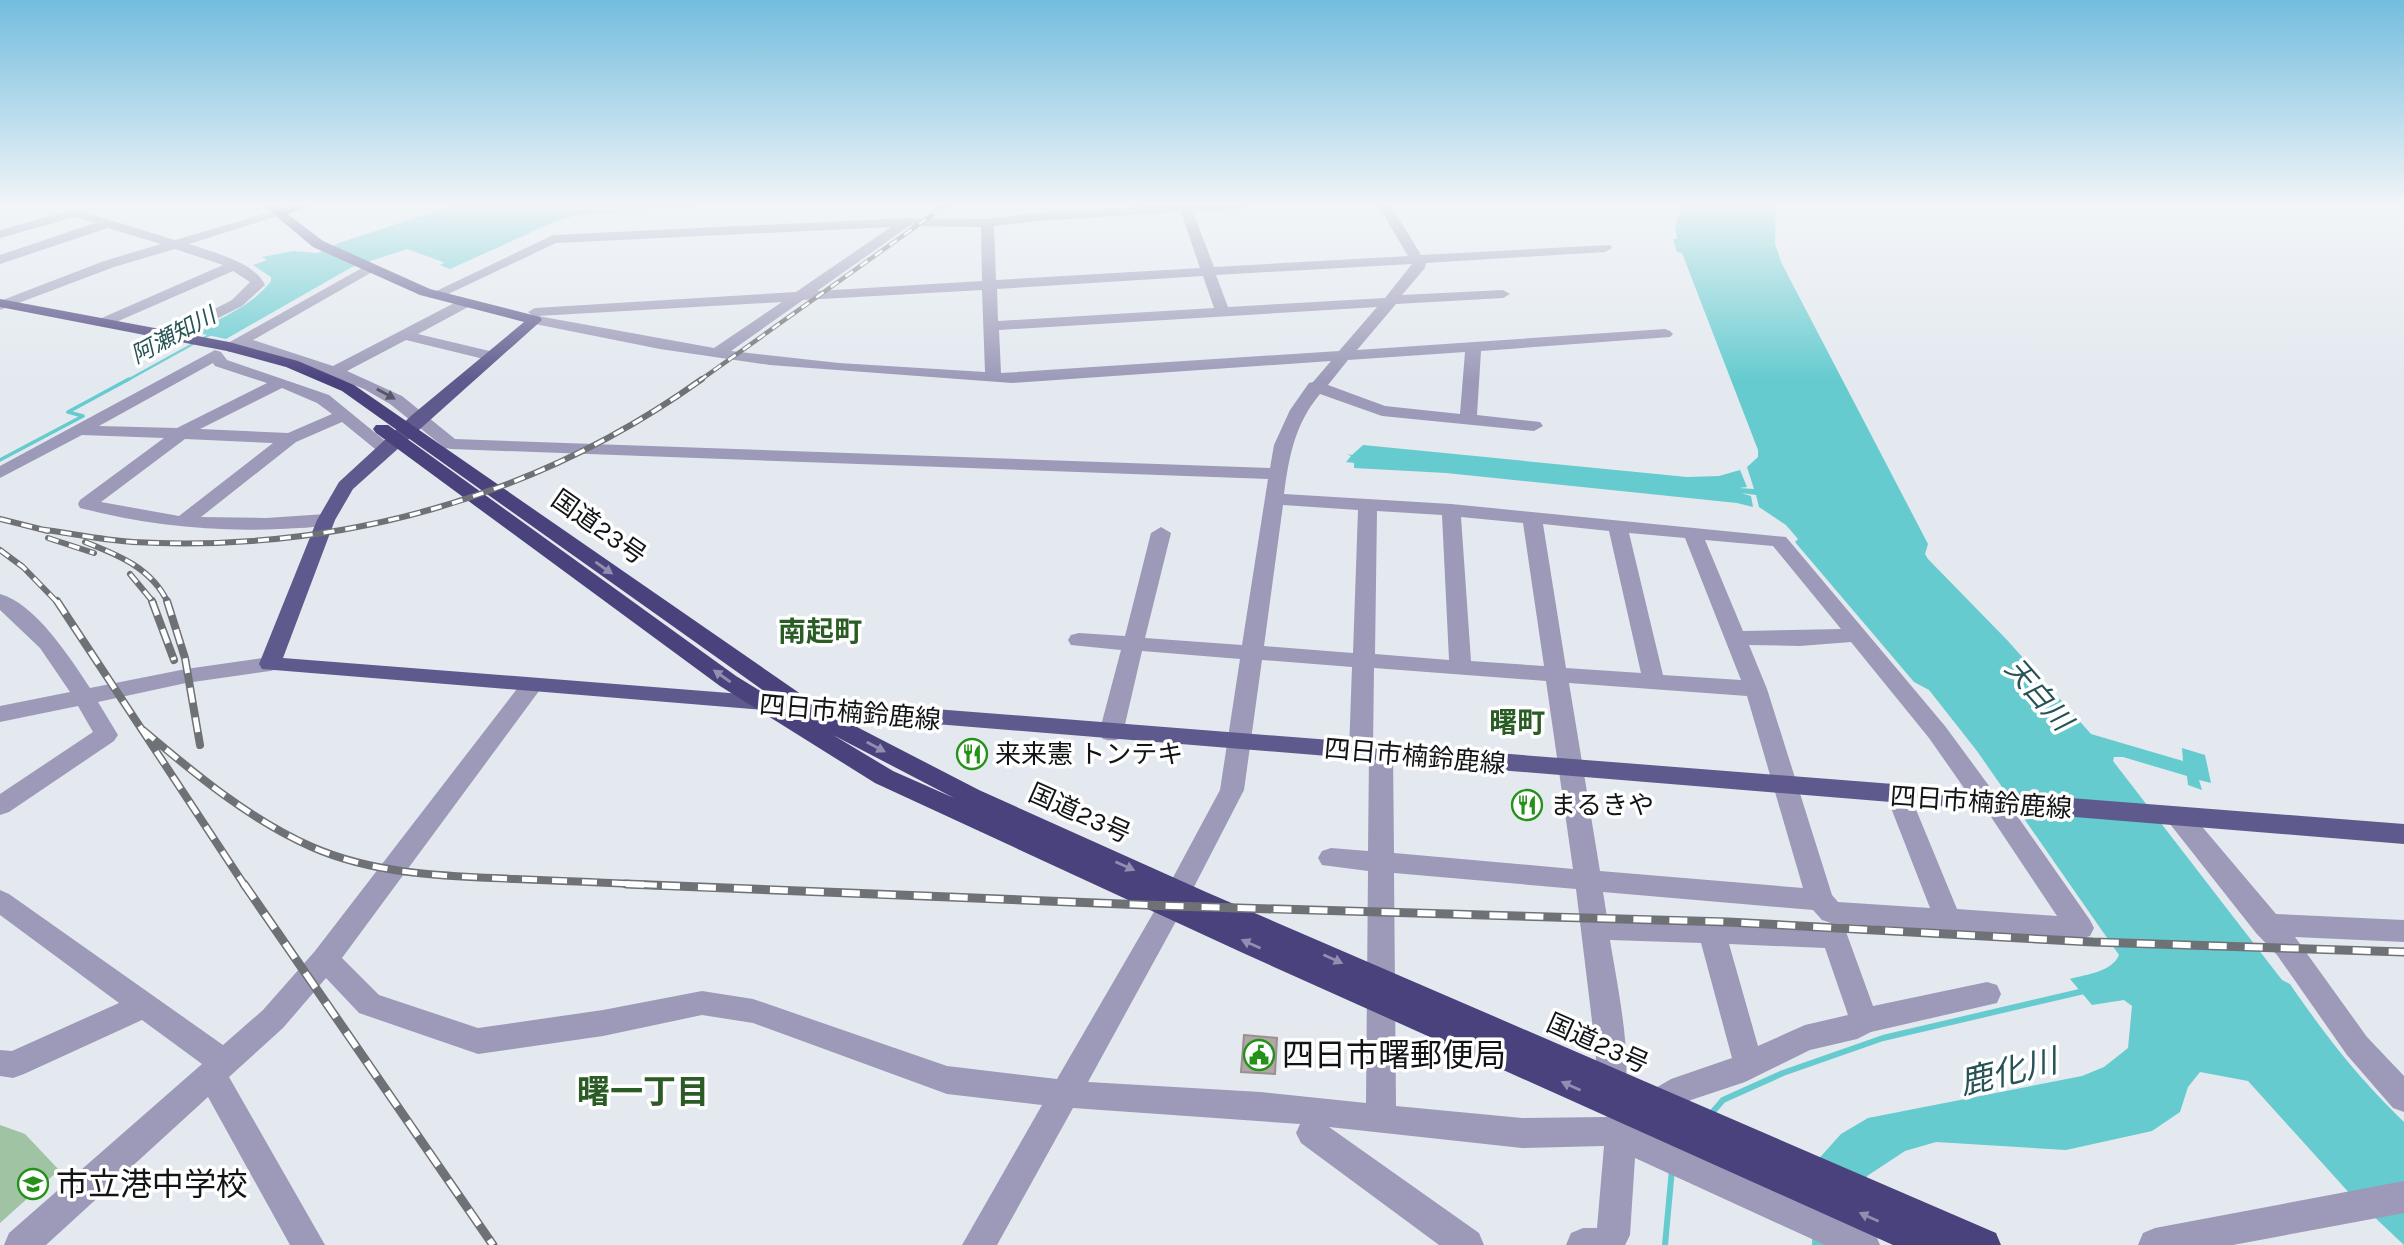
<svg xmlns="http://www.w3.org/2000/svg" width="2404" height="1245" viewBox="0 0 2404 1245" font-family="Karla,'Noto Sans JP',sans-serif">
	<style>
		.green { fill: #9fc3a3 }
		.water { fill: #65cbcf }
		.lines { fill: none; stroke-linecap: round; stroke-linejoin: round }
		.stream-far2 { stroke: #65cbcf; stroke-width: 2.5 }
		.stream-far1 { stroke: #65cbcf; stroke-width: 3.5 }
		.stream { stroke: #65cbcf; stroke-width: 6 }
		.building { fill: #b0a7a6; stroke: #99908f; stroke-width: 2 }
		.minor { fill: #9c9ab8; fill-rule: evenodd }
		.major { fill: #5f5a8d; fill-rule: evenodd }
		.highway { fill: #4a427d; fill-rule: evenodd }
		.rail-far3-casing { stroke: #6e7276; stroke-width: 4.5 }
		.rail-far2-casing { stroke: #6e7276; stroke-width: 6 }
		.rail-far1-casing { stroke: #6e7276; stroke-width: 8 }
		.rail-casing { stroke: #6e7276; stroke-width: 9 }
		.rail-far3 { stroke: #fff; stroke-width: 2.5; stroke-dasharray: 9; stroke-linecap: butt }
		.rail-far2 { stroke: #fff; stroke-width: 3.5; stroke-dasharray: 11; stroke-linecap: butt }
		.rail-far1 { stroke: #fff; stroke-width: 5; stroke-dasharray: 15; stroke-linecap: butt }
		.rail { stroke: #fff; stroke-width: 6; stroke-dasharray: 18; stroke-linecap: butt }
		.oneway { fill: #575767 }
		.oneway2 { fill: #928eb1 }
		.labels { text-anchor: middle; stroke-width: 7; stroke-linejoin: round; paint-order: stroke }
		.far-water-label { font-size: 23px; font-style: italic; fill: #265355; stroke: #fff }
		.street-label { font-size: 26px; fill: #121416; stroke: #fff }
		.poi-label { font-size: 26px; fill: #121416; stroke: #fff; text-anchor: start }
		.neighbourhood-label { font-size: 28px; font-weight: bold; fill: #2b5c25; stroke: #fff }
		.water-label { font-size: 28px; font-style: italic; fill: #265355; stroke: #fff }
		.near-poi-label { font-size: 32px; fill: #121416; stroke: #fff; text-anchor: start }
		.near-water-label { font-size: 33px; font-style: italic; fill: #265355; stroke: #fff }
		.near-neighbourhood-label { font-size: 33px; font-weight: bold; fill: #2b5c25; stroke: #fff }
	</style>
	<rect width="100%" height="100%" fill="#e3e9ef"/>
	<path class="green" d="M0,1125L25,1134L59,1170L0,1223Z"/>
	<path class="water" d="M454,205H737L577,215L554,222L450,269L440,265L444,263L443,262L407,249L352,267L226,339L194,332C221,318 252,306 271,281V277L253,265L267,260L262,257L293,251L318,253L339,243Z
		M1682,205H1776L1775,244L1782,264L1928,544L1925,554L1928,559L2008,641L2091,734L2183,761L2182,748L2205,755L2211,783L2199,780L2202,790L2188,785L2187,776L2123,757H2114L2113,761L2282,980L2290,984C2327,1038 2357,1076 2404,1122V1245L2352,1196L2248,1081L2200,1072L2188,1087L2180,1112L2152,1131L2066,1150L1936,1142L1905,1151L1867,1176L1858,1245H1812L1814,1164L1841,1134L1868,1118L2082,1076L2104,1067L2128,1048L2132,1006L2124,1000L2092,1005L2070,979C2087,974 2112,972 2119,955L1977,751L1929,690L1914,682L1795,542L1798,539L1786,525L1759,507L1756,495L1741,493L1751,496L1753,507L1737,503L1446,473L1354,468V463L1346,462L1351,456L1347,454L1352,455L1363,445L1687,477L1719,476L1740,470L1747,487L1739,488L1754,489L1747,467L1758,457V450L1682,253L1677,252L1673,239H1677L1675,226Z"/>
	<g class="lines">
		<path class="stream-far2" d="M126,381L211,334"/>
		<path class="stream-far1" d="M0,460L83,416L68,412L129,379"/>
		<path class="stream" d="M1710,1115L1723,1100L1783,1073L1883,1038L2084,991
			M1665,1245L1672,1169"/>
	</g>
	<path class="building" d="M1244,1035L1277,1038L1275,1074L1241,1072Z"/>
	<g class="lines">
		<path class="minor" d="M1170,205H1249L1243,209L1193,212L1214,267L1408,256L1378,205H1391L1421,255L1610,245L1612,248L1605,252L1426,263L1425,268L1402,295L1503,290L1510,294L1503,298L1396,304L1357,350L1665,329L1670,331L1673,334L1670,337L1481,351L1477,415L1540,422L1543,426L1534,431L1382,416L1320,394C1295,424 1289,456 1284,494L1451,504L1786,537L1945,726L1995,794L2004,797L2090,920L2094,928L2090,936L2080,939L1831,923L1822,920L1813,910L1603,892L1607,917L1835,926L1845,929L1873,1006L1987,982L1997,985L2001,994L1997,1003L1871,1032L1857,1039L1810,1050L1745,1082L1691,1100L1641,1130L1875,1233L1880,1245H1825L1635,1158L1630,1235L1625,1245H1566L1571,1233L1583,1228H1597L1604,1146L1522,1148L1329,1127L1479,1233L1484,1245H1439L1301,1143L1296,1133L1300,1124L1073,1108L997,1245H962L1042,1105L947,1094L753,1023L702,1015L603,1036L478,1054L359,1013L326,978L283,1028L229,1077L325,1245H290L208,1097L46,1245H4L9,1233L202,1064L142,1020L24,1074L13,1078L0,1076V1050L12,1051L119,1003L0,915V890L9,894L223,1045L263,1010L315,951L523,681L531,679L539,681L542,686L539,691L342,958L379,995L478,1028L603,1010L702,991L753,999L947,1066L1057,1079L1162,898L1220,790L1240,659L1142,651L1123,733L1119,739L1111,741L1103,739L1099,733L1121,650L1071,645L1068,640L1071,635L1079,633L1125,636L1151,533L1161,527L1171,533L1145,638L1242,645L1268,479L451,449L445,448L390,404L364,389L290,360L250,349L229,352L221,347L369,264L376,268L374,271L253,340L333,366L460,300H470L472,303L470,306L418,334L498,353L500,356L498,359L492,361L406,340L347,371L402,396L455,439L1270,468L1274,445L1290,410L1309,383L1313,382L1331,361L1012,383L770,365L660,349L535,324L528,320L533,316L528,312L535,308L796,292L891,227L556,243L440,298H430L428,295L553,235L907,218L987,219L1036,213ZM1181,212L1200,268L996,280L994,226L1036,221ZM909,226L981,227L982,281L817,291ZM1412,264L1385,298L1228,307L1216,275ZM1203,276L1214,308L998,321L997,289ZM982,290L985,372L839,363L731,351L803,300ZM782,302L714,348L538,316ZM1377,307L1339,351L1001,373L999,330ZM1465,352L1460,414L1385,406L1328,385L1348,360ZM1283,505L1358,510L1353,653L1264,646ZM1377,511L1442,515L1449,660L1375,654ZM1461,517L1523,523L1544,666L1471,661ZM1543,524L1609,531L1641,673L1566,668ZM1629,533L1685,538L1741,680L1663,675ZM1705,540L1773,546L1841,629L1743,631ZM1851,642L1929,738L1978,808L1987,811L2057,916L1957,909L1910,795L1907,789L1898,786L1889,789L1886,795L1930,908L1838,902L1832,895L1767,689L1749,645L1800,646ZM1262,660L1352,667L1349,751L1353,757L1361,759L1369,757L1368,851L1331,848L1322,851L1318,858L1322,865L1368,871L1366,1103L1261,1092L1088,1082L1180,914L1244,790ZM1374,668L1546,681L1573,869L1394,853L1393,753L1389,747L1381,745L1373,747ZM1569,683L1747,696L1803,888L1600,871ZM1394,873L1576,889L1596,1054L1595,1094L1599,1104L1610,1108L1621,1104C1636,1070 1616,979 1610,940L1701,943L1732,1058L1671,1079L1606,1117L1522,1118L1396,1106ZM1729,944L1825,948L1848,1015L1805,1025L1758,1046Z
			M75,209L175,240L281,209L287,213L189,244C212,252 255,262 265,285L242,306L173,341L165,336L168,333L232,300L250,282L233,271L107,326H97L94,323L97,320L223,265L175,249L114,267L0,310V301L104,261L161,244L108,228L0,264V255L95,223L75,217L0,238V230Z
			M215,350L221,352L227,360L329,395L395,449L392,453H380L342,422L296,442L201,517L266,518L326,514L335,520L333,524C315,528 297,528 279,529C211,532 146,525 80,508L78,504L80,500L164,438L82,435L0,478V466ZM213,363L215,366L267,383L177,428L99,426ZM282,388L317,403L332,414L288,433L200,429ZM185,439L273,443L179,516L101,502Z
			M0,594C35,603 71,659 90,688L186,669L270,657L278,659L281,664L278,669L270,671L186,683L98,702L118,735L114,741L9,812L0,815V794L93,732L78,706L0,722V706L70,692L40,648L0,610Z
			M2179,808L2188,810L2276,914L2404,920V942L2295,937L2367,1037L2404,1076V1112L2393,1108L2347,1055L2277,955L2256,933L2170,824L2167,817L2170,810Z
			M2404,1181V1213L2233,1245H2138L2143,1233L2155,1228Z"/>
		<path class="major" d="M281,209L323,241L430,289L540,317L542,320L353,489L335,520L283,658L2404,824V844L262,669L259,664L317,520L339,482L412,415L524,322L420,295L313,247L276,216L275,213Z"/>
		<path class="highway" d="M259,205H276L282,208L311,205L281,217Z
			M0,299L229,342L298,361L354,385L824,710L979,790L1206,892L1996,1233L2001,1245H1893L1243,953L875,783L720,686L376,433L373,429L376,425H388L736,676L788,708L342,391L286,367L227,351L0,307ZM833,735L954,798L893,771Z"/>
		<g class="rail-far3-casing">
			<path id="rail-far3" d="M699,381L946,205"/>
		</g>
		<g class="rail-far2-casing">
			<path id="rail-far2" d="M0,519L48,531
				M39,529C70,533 102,540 133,542C337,553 536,498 702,379
				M48,538L94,553
				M85,542C118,555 152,568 168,603
				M0,550L23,567L58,603
				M130,574L154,603"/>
		</g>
		<g class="rail-far1-casing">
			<path id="rail-far1" d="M57,601L245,886
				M152,601L174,660
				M167,601L185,658L200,745
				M143,730C195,774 249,819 312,847C376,875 447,876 515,879C567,881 618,883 669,886"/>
		</g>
		<g class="rail-casing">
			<path id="rail" d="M244,884L493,1245
				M626,884L1171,906L1728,922L2093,942L2404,952"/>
		</g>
		<use href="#rail-far3" class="rail-far3"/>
		<use href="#rail-far2" class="rail-far2"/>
		<use href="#rail-far1" class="rail-far1"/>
		<use href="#rail" class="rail"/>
	</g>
	<defs><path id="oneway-solid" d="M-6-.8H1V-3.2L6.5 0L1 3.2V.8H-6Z" transform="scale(1.75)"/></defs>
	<use class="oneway" href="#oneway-solid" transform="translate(386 394) rotate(29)"/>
	<g class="oneway2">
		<use href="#oneway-solid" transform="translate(604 568) rotate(35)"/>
		<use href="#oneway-solid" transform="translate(722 676) rotate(-145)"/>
		<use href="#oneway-solid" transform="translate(876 747) rotate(28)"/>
		<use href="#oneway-solid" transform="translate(1125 866) rotate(24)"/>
		<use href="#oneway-solid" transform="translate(1251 944) rotate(-156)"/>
		<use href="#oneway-solid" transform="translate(1333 959) rotate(24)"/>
		<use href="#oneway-solid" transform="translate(1571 1086) rotate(-156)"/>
		<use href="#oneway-solid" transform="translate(1869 1217) rotate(-156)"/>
	</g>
	<linearGradient id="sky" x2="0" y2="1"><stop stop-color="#73bdde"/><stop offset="0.54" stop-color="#f2f5f8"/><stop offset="1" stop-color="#f2f5f8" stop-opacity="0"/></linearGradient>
	<rect width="2404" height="380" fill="url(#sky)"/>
	<defs>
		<g id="restaurant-ring" transform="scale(1.575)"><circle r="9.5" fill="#fff" stroke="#249118" stroke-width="1.5"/><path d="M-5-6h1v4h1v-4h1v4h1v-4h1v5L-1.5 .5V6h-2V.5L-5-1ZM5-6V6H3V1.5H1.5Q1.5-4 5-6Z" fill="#249118"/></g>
		<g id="civic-ring" transform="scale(1.575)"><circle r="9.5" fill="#fff" stroke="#249118" stroke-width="1.5"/><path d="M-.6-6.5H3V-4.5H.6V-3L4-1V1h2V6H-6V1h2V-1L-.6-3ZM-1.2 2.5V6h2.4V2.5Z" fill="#249118"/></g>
		<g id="school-ring" transform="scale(1.575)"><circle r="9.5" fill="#fff" stroke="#249118" stroke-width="1.5"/><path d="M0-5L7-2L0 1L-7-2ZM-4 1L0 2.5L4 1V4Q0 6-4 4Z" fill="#249118"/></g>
	</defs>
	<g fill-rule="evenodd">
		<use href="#restaurant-ring" x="972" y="754"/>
		<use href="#restaurant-ring" x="1527" y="805"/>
		<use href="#civic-ring" x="1259" y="1055"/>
		<use href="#school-ring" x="33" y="1184"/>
	</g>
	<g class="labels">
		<g class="far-water-label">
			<text transform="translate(173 335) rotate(-28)" y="8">阿瀬知川</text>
		</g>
		<g class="street-label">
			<text transform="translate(599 527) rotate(35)" y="9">国道23号</text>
			<text transform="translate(850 712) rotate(5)" y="9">四日市楠鈴鹿線</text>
			<text transform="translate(1415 756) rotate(5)" y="9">四日市楠鈴鹿線</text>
			<text transform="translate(1981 802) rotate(4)" y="9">四日市楠鈴鹿線</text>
			<text transform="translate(1080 813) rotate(24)" y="9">国道23号</text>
			<text transform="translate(1598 1043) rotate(24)" y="9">国道23号</text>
		</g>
		<g class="poi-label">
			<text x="995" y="763">来来憲 トンテキ</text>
			<text x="1550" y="814">まるきや</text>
		</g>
		<g class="neighbourhood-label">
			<text x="820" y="641">南起町</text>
			<text x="1517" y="732">曙町</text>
		</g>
		<g class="water-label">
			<text transform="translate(2039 694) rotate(49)" y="10">天白川</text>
		</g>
		<g class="near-poi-label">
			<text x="1282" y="1066">四日市曙郵便局</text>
			<text x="56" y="1195">市立港中学校</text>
		</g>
		<g class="near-water-label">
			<text transform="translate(2008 1071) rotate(-14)" y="12">鹿化川</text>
		</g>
		<g class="near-neighbourhood-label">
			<text x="643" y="1103">曙一丁目</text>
		</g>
	</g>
</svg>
